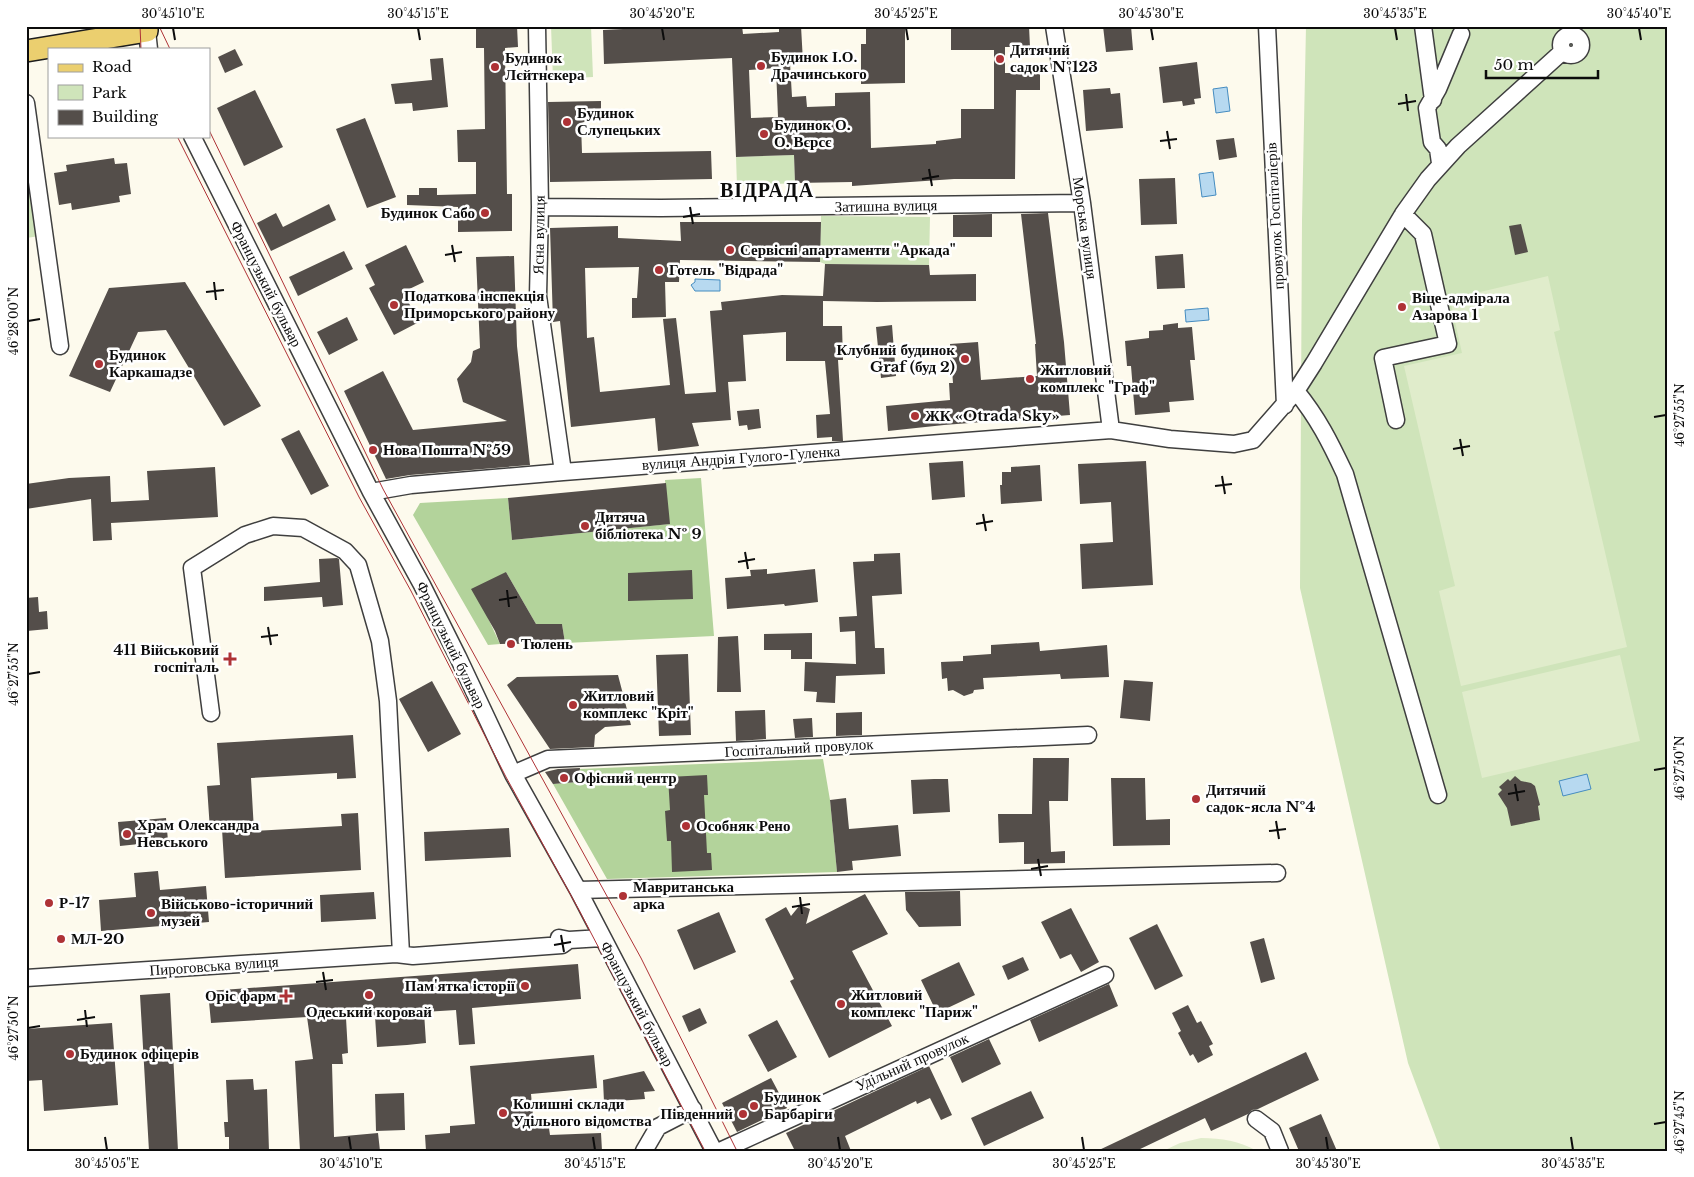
<svg xmlns="http://www.w3.org/2000/svg" width="1694" height="1177" viewBox="0 0 1694 1177" font-family="'Libre Baskerville',serif">
	<style>
		.green { fill: #cfe4ba }
		.forest { fill: #b3d39b }
		.pitch { fill: #e0eccb }
		.water { fill: #b7d9f0; stroke: #458cc0 }
		.building { fill: #544e4a; fill-rule: evenodd }
		.lines { fill: none; stroke-linecap: round; stroke-linejoin: round }
		.minor-casing { stroke: #3f3f3f; stroke-width: 19 }
		.major-casing { stroke: #1d1d1d; stroke-width: 24 }
		.minor { stroke: #fff; stroke-width: 16 }
		.major { stroke: #ebcf6f; stroke-width: 21 }
		.tram { stroke: #ae3236; stroke-width: 1 }
		.ticks { fill: none; stroke: #0c0c0c; stroke-width: 2 }
		.poi-dot { fill: #ae3236; stroke: #fff; stroke-width: 2 }
		.labels { text-anchor: middle; stroke-width: 5; stroke-linejoin: round; paint-order: stroke }
		.poi-label { font-size: 15px; font-weight: bold; fill: #0c0c0c; stroke: #fff; text-anchor: start }
		.street-label { font-size: 15px; fill: #0c0c0c; stroke: #fff }
		.district-label { font-size: 20px; font-weight: bold; letter-spacing: 1px; fill: #0c0c0c; stroke: #fff }
		.neatline { fill: none; stroke: #0c0c0c; stroke-width: 2 }
		.ticks-label { font-size: 12px; text-anchor: middle; fill: #0c0c0c }
	</style>
	<rect width="100%" height="100%" fill="#fdfaed"/>
	<path class="green" d="M551,26H591L593,77L553,79Z
		M1306,26H1668V1151H1441L1408,1063L1300,588L1302,220Z
		M26,124L40,236L26,238Z
		M794,155L795,183L737,186L736,157Z
		M821,216L930,217L929,265L825,264L820,262Z"/>
	<path class="forest" d="M701,478L714,636L565,643L562,624H536L506,572L488,618L500,644L488,645L413,515L420,503L508,498L512,540L669,524L665,480Z
		M823,759L830,800L837,872L607,879L553,784L578,782L579,769Z"/>
	<path class="pitch" d="M1548,276L1560,330L1554,332L1627,647L1461,686L1439,591L1455,586L1404,366L1462,353L1450,299Z
		M1620,655L1640,741L1482,778L1462,692Z
		M1201,1138C1222,1138 1239,1141 1257,1151H1163L1180,1143Z"/>
	<path class="water" d="M1227,87L1230,111L1216,113L1213,89Z
		M1213,172L1216,195L1202,197L1199,174Z
		M695,279L720,280V291H695L691,285L695,282Z
		M1208,308L1209,320L1186,322L1185,310Z
		M1587,774L1591,789L1563,796L1559,781Z"/>
	<path class="building" d="M476,26H517L518,47L505,48L507,194H512V231L458,232V207L407,205V195H419V188H437V195L476,194V162H458L457,130L485,129L484,48H476Z
		M683,26H742L743,34L779,32V26H801L803,62L790,63L792,97L806,96L807,107L835,106V93L870,92L871,148L936,144V141L961,138V109H994V50H951V26H1029L1030,47H1005V73H1040V90H1016L1015,179H954L852,186V182L795,183L794,155L736,157L732,58L604,64L603,30ZM776,68L778,117L751,118L749,70Z
		M866,26H905V83L861,84V44H866Z
		M1103,26H1131L1133,50L1106,52Z
		M235,49L243,65L225,73L218,57Z
		M443,58L448,107L413,111L412,103L395,104L391,84L432,80L430,59Z
		M1197,62L1201,98L1194,99L1195,104L1183,106L1182,101L1163,103L1159,67Z
		M1110,88L1111,94L1120,93L1123,128L1086,131L1083,90Z
		M255,90L283,147L244,166L217,108Z
		M601,101V113L590,114L587,120L581,124L582,153L711,151L712,179L550,182L548,102Z
		M365,118L396,197L367,208L336,129Z
		M1234,138L1237,157L1219,160L1216,140Z
		M114,158L115,164L127,163L131,194L119,196L120,202L72,210L71,203L59,205L54,173L67,171L66,165Z
		M1175,178L1177,224L1141,225L1139,179Z
		M329,204L336,220L271,251L257,223L276,213L283,227Z
		M1048,213L1064,342L1070,415L944,425L888,431L886,406L950,400L949,383H953L950,344L978,342L981,380L1037,376L1035,344H1036L1021,214Z
		M992,214V237H953V215Z
		M680,222H821L820,262L680,260L679,282H665L666,317L632,318V298H637L639,267L585,268L587,338L594,337L600,392L670,385L663,319L676,318L685,394L716,392L710,311L722,310L721,302L782,295L823,296L825,264L929,265L930,275L976,274V301L877,302L823,301V326H842L843,360H838L843,441H832V437L817,438L816,415L830,414L825,361H786V332L743,335L746,381L728,382L731,420L692,423L699,446L658,451L655,418L571,427L560,321L553,322L550,228L618,226V238L681,241Z
		M1521,224L1528,252L1515,255L1509,226Z
		M406,245L424,282L403,292L419,322L394,335L369,288L375,285L365,265Z
		M344,251L353,269L298,296L289,277Z
		M1183,254L1185,288L1157,289L1155,256Z
		M514,256L517,346L530,465L410,475L386,479L344,391L383,371L413,430L507,421L463,402L457,379L471,362L473,351L480,348L476,257Z
		M185,282L261,406L224,426L166,330L138,332L110,392L69,376L109,288Z
		M347,317L358,340L329,355L317,332Z
		M1178,323V328L1192,327L1195,360H1190L1194,400L1169,402L1170,412L1135,415L1131,366H1127L1125,341L1149,338V331L1163,330V325Z
		M892,325L896,376L881,378L876,327Z
		M759,409L761,428L748,430L747,425L739,426L737,411Z
		M299,430L329,486L311,495L281,439Z
		M963,461L965,497L932,500L929,463Z
		M1146,461L1153,585L1082,589L1080,544L1113,542L1111,502L1080,504L1078,464Z
		M1040,465L1042,501L1001,504L1000,485H1002V472H1011V467Z
		M215,467L218,517L111,523L112,540L93,541L91,499L26,509V484L69,478L110,476L111,502L149,500L147,471Z
		M666,483L670,524L512,540L508,498Z
		M900,553L902,594L872,596L875,648H884L885,674L836,676L835,703L816,702L817,692L804,691L805,662L856,664L855,631L840,632L839,617L857,616L853,562L874,561V554Z
		M337,558L339,559L343,605L323,607L322,597L264,601V587L320,582L319,559Z
		M767,569V574L815,569L818,602L785,606L784,604L727,609L725,578L751,576L750,570Z
		M692,570L693,599L628,601V573Z
		M506,572L536,624H562L565,643L500,644L495,631L471,589Z
		M38,597L39,612L47,611L48,629L27,631L26,598Z
		M812,633V659H791V650H764V634Z
		M738,636L741,692H717L718,637Z
		M1039,642L1040,651L1107,645L1109,677L1061,679L1060,674L983,678L984,689L974,690L973,693L964,696L953,690L948,691L947,678L942,679L941,662L963,661V656L991,654V645Z
		M688,654L691,735L659,736L656,655Z
		M618,675L631,725L605,727L595,735L594,747L550,749L507,685L517,677Z
		M1124,680L1153,682L1150,721L1120,718Z
		M432,681L461,734L428,752L399,699Z
		M765,710L766,739L736,741L735,711Z
		M862,712V735L836,736V713Z
		M812,718L813,737L795,738L793,719Z
		M353,735L356,778L337,779V773L251,778L254,831L342,826L341,814L358,813L361,870L225,878L222,829L210,830L207,786L220,785L217,743Z
		M1033,758H1069L1068,801H1049L1051,852L1065,851V863L1024,864V842L999,843L998,814H1032Z
		M580,768L578,782L553,784L545,772L558,769Z
		M707,775L708,795H704L707,853H711L712,870L672,872L671,841H667L665,811L670,810L668,777Z
		M1515,776L1521,781L1531,783L1535,786L1540,805L1538,806L1540,820L1511,826L1507,808L1498,794L1502,790L1499,787L1508,779L1510,781Z
		M1111,778H1145L1146,820L1170,819V845L1113,846Z
		M934,779H948L950,812L913,814L911,780Z
		M846,798L849,829L898,825L901,856L852,861L853,870L837,872L830,800Z
		M166,818L168,841L120,846L118,822Z
		M509,828L511,857L425,861L424,832Z
		M158,871L160,890L206,886L209,922L101,931L99,900L136,897L134,873Z
		M960,891L961,926L919,927L906,910L905,892Z
		M374,892L376,919L321,922L320,895Z
		M865,894L888,934L852,951L892,1026L829,1058L790,981L794,979L765,919L786,907L791,916L800,905L810,909L806,924Z
		M1071,908L1099,962L1081,972L1071,954L1060,959L1041,922Z
		M719,912L736,952L694,970L677,930Z
		M1157,924L1183,976L1155,990L1129,938Z
		M1264,938L1275,979L1261,983L1250,942Z
		M1023,957L1029,970L1008,980L1002,966Z
		M959,962L975,995L937,1013L921,980Z
		M578,964L581,999L472,1008L475,1044L459,1045L456,1010L424,1012L426,1043L407,1045L377,1047L375,1016L346,1018L348,1053L342,1054L343,1064H332L334,1137L378,1133L380,1151H300L295,1061L313,1059L307,1017L211,1023L208,991Z
		M1109,984L1118,1006L1039,1042L1030,1020Z
		M170,993L178,1151H149L140,995Z
		M1188,1005L1197,1023L1201,1021L1213,1044L1209,1046L1213,1055L1198,1063L1193,1054L1190,1056L1178,1033L1181,1031L1172,1013Z
		M700,1008L707,1023L689,1032L682,1016Z
		M777,1020L797,1057L768,1072L748,1035Z
		M112,1023L118,1105L44,1111L42,1080L26,1081V1029Z
		M989,1039L1001,1064L962,1083L950,1057Z
		M1306,1052L1319,1080L1258,1109L1252,1110L1248,1114L1211,1131L1205,1118L1136,1151H1097Z
		M594,1055L597,1088L531,1094L534,1127L549,1128L550,1135L601,1133L602,1151H426L425,1135L450,1133V1126L475,1124L470,1066Z
		M929,1066L952,1115L941,1120L930,1098L917,1104L916,1101L845,1136L851,1151H795L786,1133Z
		M644,1071L655,1091L644,1092L645,1099L604,1102L603,1080Z
		M771,1078L787,1108L737,1132L722,1103Z
		M253,1079L254,1090L267,1089L269,1151H229V1137H225L224,1122H228L226,1080Z
		M1031,1091L1044,1118L984,1146L971,1118Z
		M404,1093L405,1130L376,1131L375,1094Z
		M1321,1114L1337,1151H1299L1289,1128Z"/>
	<g class="lines">
		<g class="minor-casing">
			<path id="minor" d="M537,26L540,207L538,296L563,472
				M1054,26L1082,203L1111,430
				M1267,26L1285,405
				M1423,26L1433,100
				M147,31L149,49
				M1561 45a10 10 0 1 1 20 0a10 10 0 1 1-20 0Z
				M26,103L60,346
				M192,136L371,492L422,585L458,657L513,774L578,890L714,1151
				M1440,163L1438,149L1432,142L1427,108L1438,89L1461,34
				M540,207L661,208L1082,203
				M1296,391C1318,418 1330,442 1345,474L1438,795
				M1396,420L1383,358L1448,344L1423,234L1403,214
				M371,492L411,485L563,472L1111,430L1170,439L1234,444L1253,440L1296,391L1314,363L1403,214L1428,179L1458,146L1563,51
				M211,713L192,568L245,535L273,526L303,528L345,551L358,565L380,641L388,701L401,954
				M513,774L548,759L1088,735
				M578,890L1277,873
				M559,938L569,940L602,938
				M26,978L396,954L413,956L562,945L569,940
				M1256,1119L1272,1131L1280,1151
				M644,1151L658,1127L693,1109
				M720,1151L1105,975"/>
		</g>
		<g class="major-casing">
			<path id="major" d="M26,51L147,31V26"/>
		</g>
		<use href="#minor" class="minor"/>
		<use href="#major" class="major"/>
		<path class="tram" d="M140,26L141,49
			M159,26L170,49
			M209,130L383,489L641,958L737,1151
			M177,136L359,497L411,591L506,777L579,910L705,1151"/>
	</g>
	<path class="ticks" d="M173,28L175,40M418,28L420,40M662,28L664,40M906,28L908,40M1151,28L1153,40M1395,28L1397,40M1639,28L1641,40M1406,94L1408,111M1398,104L1416,101M1167,131L1170,149M1160,141L1177,139M929,169L932,186M922,179L939,176M690,207L693,224M683,217L700,214M452,245L455,262M445,255L462,252M214,282L216,300M206,292L224,290M28,321L40,319M1654,417L1666,415M1460,439L1463,456M1453,449L1470,446M1222,476L1225,494M1215,486L1232,484M983,514L986,531M976,524L993,521M745,552L748,569M738,562L755,559M507,590L509,607M499,600L517,597M268,627L271,645M261,637L278,635M28,674L40,672M1654,770L1666,768M1515,784L1518,801M1508,794L1525,791M1276,821L1279,839M1269,831L1286,829M1038,859L1041,876M1031,869L1048,866M800,897L802,914M792,907L810,904M561,935L564,952M554,945L571,942M323,972L326,990M316,982L333,980M85,1010L87,1027M77,1020L95,1017M28,1028L40,1026M1654,1124L1666,1122M105,1137L107,1150M349,1137L351,1150M593,1137L595,1150M838,1137L840,1150M1082,1137L1084,1150M1326,1137L1328,1150M1571,1137L1573,1150"/>
	<g class="poi-dot">
		<circle cx="1000" cy="59" r="5"/>
		<circle cx="761" cy="66" r="5"/>
		<circle cx="495" cy="67" r="5"/>
		<circle cx="567" cy="122" r="5"/>
		<circle cx="764" cy="134" r="5"/>
		<circle cx="485" cy="213" r="5"/>
		<circle cx="730" cy="250" r="5"/>
		<circle cx="659" cy="270" r="5"/>
		<circle cx="394" cy="305" r="5"/>
		<circle cx="1402" cy="307" r="5"/>
		<circle cx="965" cy="359" r="5"/>
		<circle cx="99" cy="364" r="5"/>
		<circle cx="1030" cy="379" r="5"/>
		<circle cx="915" cy="416" r="5"/>
		<circle cx="373" cy="450" r="5"/>
		<circle cx="585" cy="526" r="5"/>
		<circle cx="511" cy="644" r="5"/>
		<path d="M227.5 651.5h5v5h5v5h-5v5h-5v-5h-5v-5h5z"/>
		<circle cx="573" cy="705" r="5"/>
		<circle cx="564" cy="778" r="5"/>
		<circle cx="1196" cy="799" r="5"/>
		<circle cx="686" cy="826" r="5"/>
		<circle cx="127" cy="834" r="5"/>
		<circle cx="623" cy="896" r="5"/>
		<circle cx="49" cy="903" r="5"/>
		<circle cx="151" cy="913" r="5"/>
		<circle cx="61" cy="939" r="5"/>
		<circle cx="525" cy="986" r="5"/>
		<circle cx="369" cy="995" r="5"/>
		<path d="M283.5 988.5h5v5h5v5h-5v5h-5v-5h-5v-5h5z"/>
		<circle cx="841" cy="1004" r="5"/>
		<circle cx="70" cy="1054" r="5"/>
		<circle cx="754" cy="1106" r="5"/>
		<circle cx="503" cy="1113" r="5"/>
		<circle cx="743" cy="1114" r="5"/>
	</g>
	<g class="labels">
		<g class="poi-label">
			<text x="1010" y="55">Дитячий<tspan x="1010" dy="17">садок №123</tspan></text>
			<text x="771" y="62">Будинок І.О.<tspan x="771" dy="17">Драчинського</tspan></text>
			<text x="505" y="63">Будинок<tspan x="505" dy="17">Лєйтнєкера</tspan></text>
			<text x="577" y="118">Будинок<tspan x="577" dy="17">Слупецьких</tspan></text>
			<text x="774" y="130">Будинок О.<tspan x="774" dy="17">О. Вєрсє</tspan></text>
			<text x="475" y="218" text-anchor="end">Будинок Сабо</text>
			<text x="740" y="255">Сервісні апартаменти "Аркада"</text>
			<text x="669" y="275">Готель "Відрада"</text>
			<text x="404" y="301">Податкова інспекція<tspan x="404" dy="17">Приморського району</tspan></text>
			<text x="1412" y="303">Віце-адмірала<tspan x="1412" dy="17">Азарова 1</tspan></text>
			<text x="955" y="355" text-anchor="end">Клубний будинок<tspan x="955" dy="17">Graf (буд 2)</tspan></text>
			<text x="109" y="360">Будинок<tspan x="109" dy="17">Каркашадзе</tspan></text>
			<text x="1040" y="375">Житловий<tspan x="1040" dy="17">комплекс "Граф"</tspan></text>
			<text x="925" y="421">ЖК «Otrada Sky»</text>
			<text x="383" y="455">Нова Пошта №59</text>
			<text x="595" y="522">Дитяча<tspan x="595" dy="17">бібліотека № 9</tspan></text>
			<text x="521" y="649">Тюлень</text>
			<text x="219" y="655" text-anchor="end">411 Військовий<tspan x="219" dy="17">госпіталь</tspan></text>
			<text x="583" y="701">Житловий<tspan x="583" dy="17">комплекс "Кріт"</tspan></text>
			<text x="574" y="783">Офісний центр</text>
			<text x="1206" y="795">Дитячий<tspan x="1206" dy="17">садок-ясла №4</tspan></text>
			<text x="137" y="830">Храм Олександра<tspan x="137" dy="17">Невського</tspan></text>
			<text x="696" y="831">Особняк Рено</text>
			<text x="633" y="892">Мавританська<tspan x="633" dy="17">арка</tspan></text>
			<text x="59" y="908">Р-17</text>
			<text x="161" y="909">Військово-історичний<tspan x="161" dy="17">музей</tspan></text>
			<text x="71" y="944">МЛ-20</text>
			<text x="515" y="991" text-anchor="end">Пам'ятка історії</text>
			<text x="851" y="1000">Житловий<tspan x="851" dy="17">комплекс "Париж"</tspan></text>
			<text x="276" y="1001" text-anchor="end">Оріс фарм</text>
			<text x="369" y="1017" text-anchor="middle">Одеський коровай</text>
			<text x="80" y="1059">Будинок офіцерів</text>
			<text x="764" y="1102">Будинок<tspan x="764" dy="17">Барбаріги</tspan></text>
			<text x="513" y="1109">Колишні склади<tspan x="513" dy="17">Удільного відомства</tspan></text>
			<text x="733" y="1119" text-anchor="end">Південний</text>
		</g>
		<g class="street-label">
			<text transform="translate(886 206) rotate(-1)" y="5">Затишна вулиця</text>
			<text transform="translate(1275 216) rotate(-93)" y="5">провулок Госпіталієрів</text>
			<text transform="translate(1085 228) rotate(82)" y="5">Морська вулиця</text>
			<text transform="translate(539 235) rotate(-89)" y="5">Ясна вулиця</text>
			<text transform="translate(266 284) rotate(63)" y="5">Французький бульвар</text>
			<text transform="translate(741 458) rotate(-4)" y="5">вулиця Андрія Гулого-Гуленка</text>
			<text transform="translate(451 645) rotate(64)" y="5">Французький бульвар</text>
			<text transform="translate(799 748) rotate(-3)" y="5">Госпітальний провулок</text>
			<text transform="translate(214 966) rotate(-4)" y="5">Пироговська вулиця</text>
			<text transform="translate(637 1004) rotate(62)" y="5">Французький бульвар</text>
			<text transform="translate(912 1062) rotate(-24)" y="5">Удільний провулок</text>
		</g>
		<g class="district-label">
			<text x="767" y="197">ВІДРАДА</text>
		</g>
	</g>
	<rect width="1694" height="1177" fill="none" stroke="#ffffff" stroke-width="55"/>
	<rect x="48" y="48" width="162" height="90" fill="#ffffff" stroke="#9e9e9e"/>
	<rect x="58" y="64" width="25" height="8" fill="#ebcf6f" stroke="#9e9e9e"/>
	<text x="92" y="72" font-size="15" fill="#0c0c0c">Road</text>
	<rect x="58" y="85" width="25" height="15" fill="#cfe4ba" stroke="#9e9e9e"/>
	<text x="92" y="98" font-size="15" fill="#0c0c0c">Park</text>
	<rect x="58" y="110" width="25" height="15" fill="#544e4a" stroke="#9e9e9e"/>
	<text x="92" y="122" font-size="15" fill="#0c0c0c">Building</text>
	<path d="M1486 70v8h112v-8" fill="none" stroke="#0c0c0c" stroke-width="2.5"/>
	<text x="1494" y="70" font-size="15" fill="#0c0c0c" stroke="#ffffff" stroke-width="4" paint-order="stroke">50 m</text>
	<rect x="28" y="28" width="1638" height="1122" class="neatline"/>
	<g class="ticks-label">
		<text x="173" y="18">30°45'10"E</text>
		<text x="418" y="18">30°45'15"E</text>
		<text x="662" y="18">30°45'20"E</text>
		<text x="906" y="18">30°45'25"E</text>
		<text x="1151" y="18">30°45'30"E</text>
		<text x="1395" y="18">30°45'35"E</text>
		<text x="1639" y="18">30°45'40"E</text>
		<text transform="translate(14 321) rotate(-90)" y="4">46°28'00"N</text>
		<text transform="translate(1680 415) rotate(-90)" y="4">46°27'55"N</text>
		<text transform="translate(14 674) rotate(-90)" y="4">46°27'55"N</text>
		<text transform="translate(1680 768) rotate(-90)" y="4">46°27'50"N</text>
		<text transform="translate(14 1028) rotate(-90)" y="4">46°27'50"N</text>
		<text transform="translate(1680 1122) rotate(-90)" y="4">46°27'45"N</text>
		<text x="107" y="1168">30°45'05"E</text>
		<text x="351" y="1168">30°45'10"E</text>
		<text x="595" y="1168">30°45'15"E</text>
		<text x="840" y="1168">30°45'20"E</text>
		<text x="1084" y="1168">30°45'25"E</text>
		<text x="1328" y="1168">30°45'30"E</text>
		<text x="1573" y="1168">30°45'35"E</text>
	</g>
</svg>
